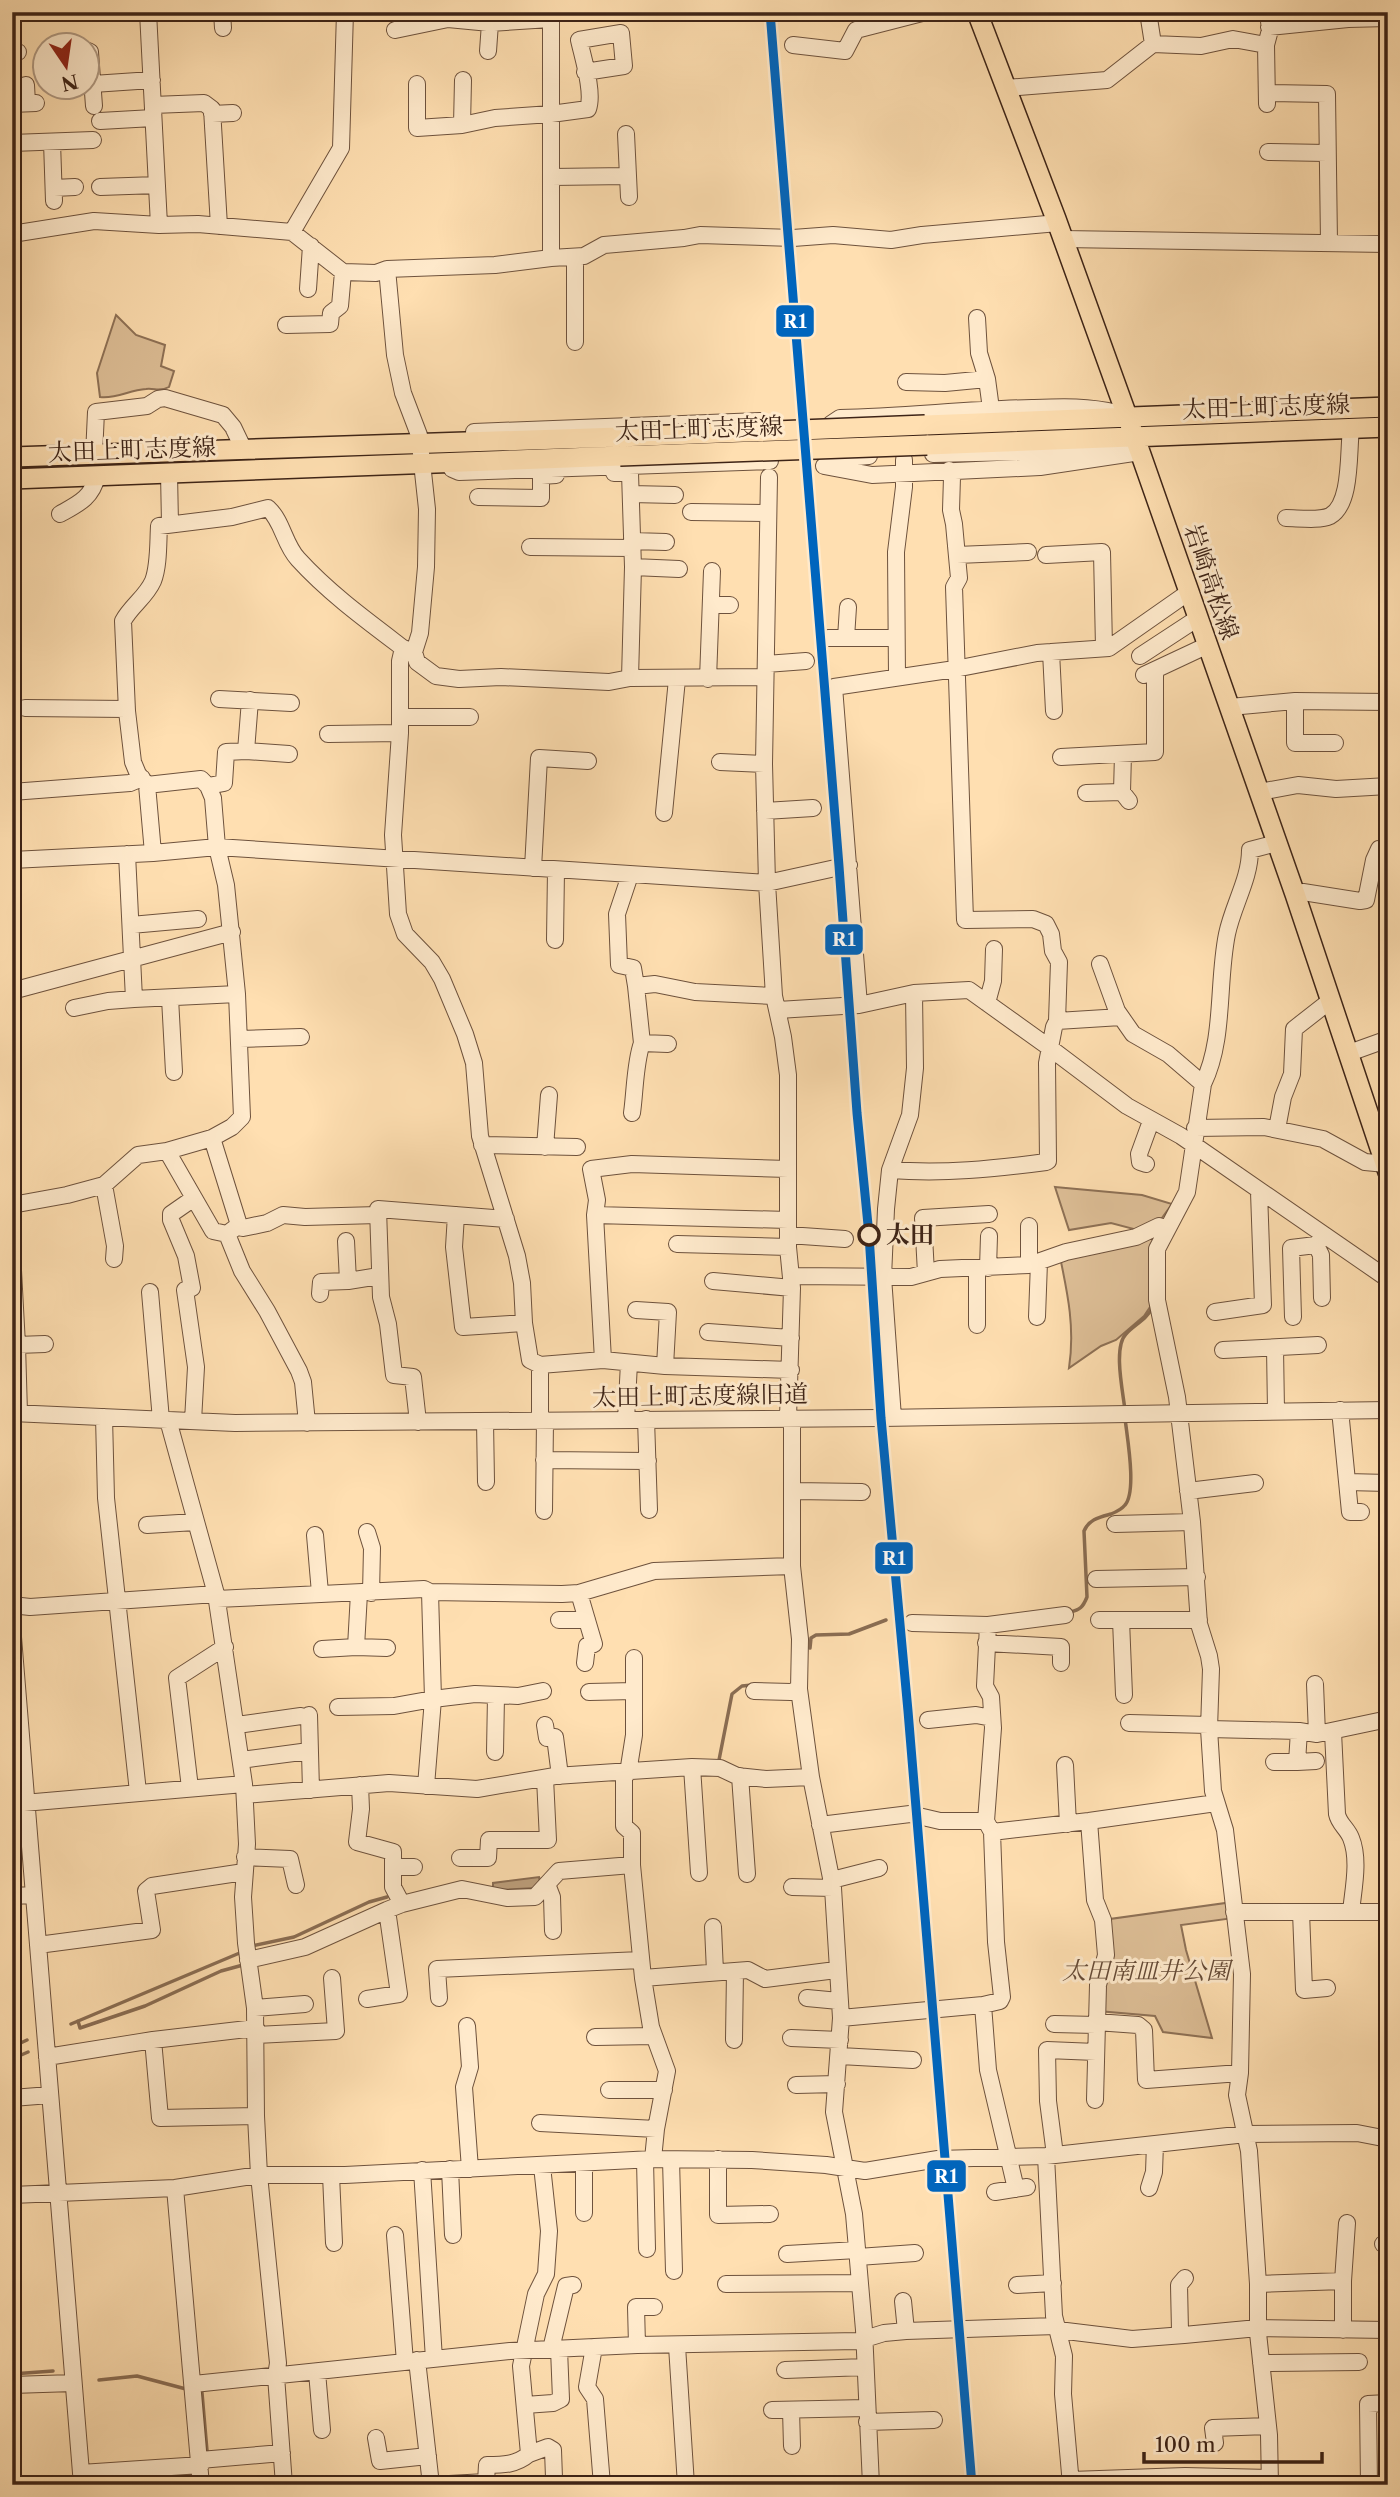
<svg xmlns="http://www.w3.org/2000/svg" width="1400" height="2497" viewBox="0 0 1400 2497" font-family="'Libre Caslon Text','Noto Serif JP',serif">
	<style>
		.green { fill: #debf97; stroke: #8e7156; stroke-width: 2 }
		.water { fill: #bd9f7c; stroke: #8a6d53; stroke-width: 2 }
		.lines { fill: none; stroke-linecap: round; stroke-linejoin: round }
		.stream { stroke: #8a6d53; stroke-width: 3.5 }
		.minor-casing { stroke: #6e523d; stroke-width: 18 }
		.major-casing { stroke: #3d2316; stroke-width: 22 }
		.minor { stroke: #ffeacc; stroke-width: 16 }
		.major { stroke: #ffdfb1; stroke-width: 19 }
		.major-bridge-casing { stroke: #3d2316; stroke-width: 22; stroke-linecap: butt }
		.major-bridge { stroke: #ffdfb1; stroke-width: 19 }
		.rail-1-casing { stroke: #ffeacc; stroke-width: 14 }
		.rail-1 { stroke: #0065bd; stroke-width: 9 }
		.stop-dot { fill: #ffeacc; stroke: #3d2316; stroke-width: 3.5 }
		.labels { text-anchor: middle; stroke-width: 6; stroke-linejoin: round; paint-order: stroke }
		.street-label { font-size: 24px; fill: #3d2316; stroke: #ffeacc }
		.stop-label { font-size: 24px; font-weight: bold; fill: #3d2316; stroke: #ffeacc; text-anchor: start }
		.park-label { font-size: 24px; font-style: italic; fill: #654a36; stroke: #ffeacc }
		.line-badge { stroke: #ffeacc; stroke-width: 2.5 }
		.badge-label { font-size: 19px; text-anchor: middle; font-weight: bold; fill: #fff }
	</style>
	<rect width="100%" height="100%" fill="#ffdfb1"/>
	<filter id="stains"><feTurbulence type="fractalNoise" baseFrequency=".00286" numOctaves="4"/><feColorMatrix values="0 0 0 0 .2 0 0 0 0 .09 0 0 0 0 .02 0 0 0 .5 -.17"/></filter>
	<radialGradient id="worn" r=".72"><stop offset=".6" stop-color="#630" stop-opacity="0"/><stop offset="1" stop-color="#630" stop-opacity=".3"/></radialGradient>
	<path class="green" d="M116,315L136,335L165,345L161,366L174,371L169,387C160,392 155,388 146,389C129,390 117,399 100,397L97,373Z
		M1055,1187L1142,1195L1172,1204L1159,1222L1152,1304L1144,1316L1116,1340L1101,1346L1069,1368C1075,1329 1068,1295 1060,1257L1138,1238L1134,1229L1111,1223L1069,1230Z
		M1233,1902L1234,1918L1181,1925L1186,1950L1212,2038L1163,2032L1155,2016L1098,2011L1103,1920Z"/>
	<path class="water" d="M539,1877L540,1883L535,1888L500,1890L493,1888V1883Z"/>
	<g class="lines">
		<path class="stream" d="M1125,1410C1123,1392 1113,1347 1126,1334C1135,1324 1147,1320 1153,1306
			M1070,1612C1080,1610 1083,1607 1087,1597L1084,1531C1089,1519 1100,1517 1111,1514C1116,1512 1121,1510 1125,1505C1137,1491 1127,1437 1125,1418
			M810,1648L811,1638L816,1635L849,1634L886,1620
			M719,1760L732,1694L742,1686L752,1685
			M252,1946L294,1937L369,1902L387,1897
			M78,2021L80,2028L145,2006L221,1971L243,1965
			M71,2024L242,1952
			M12,2047L27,2040
			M12,2059L28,2052
			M12,2374L53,2371
			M99,2380L137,2376L186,2389
			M199,2392L202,2393L207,2451"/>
		<g class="minor-casing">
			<path id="minor" d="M12,12H30
				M148,12L159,225
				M222,12L223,28
				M551,12V258L495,265L387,269L395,355L403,393L419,435L427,509L426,567L420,633L414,652L417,662L436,676L459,679L501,677L609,682L630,678L765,677
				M1148,12L1153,44
				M1269,27L1348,19L1388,18
				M395,30L448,19L490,23L550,19
				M793,45L845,51L856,30L926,12
				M88,51L90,52L94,106
				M488,51L490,23
				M12,52H18
				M93,84L152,80
				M417,84V128L462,125L495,118L551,114L588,109C594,93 583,58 579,40L621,33L624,66L585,72
				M26,85L27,103
				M1006,88L1107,80L1153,44L1201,46L1233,39L1266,45
				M1267,93L1327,94L1329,243
				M12,104L36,103
				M1267,104L1266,45L1270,30L1268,12
				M153,105L204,103L212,109L219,226
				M212,114L233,113
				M100,121L153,118
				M462,125L463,80
				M626,134L629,197
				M52,142L54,201
				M12,143L93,140
				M1268,152L1327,153
				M551,177L628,176
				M100,187L157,185
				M54,188L75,187
				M292,232L341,148L345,12
				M12,234L94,221L159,225L198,224L292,232L343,272L376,273L387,269
				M1063,239L1388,244
				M551,258L584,256L604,245L684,238L700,235L793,238L833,235L891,240L922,235L1058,223
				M308,289L311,246
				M977,318L979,353L987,379
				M286,325L330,324L331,313L340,306L343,272
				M575,342V257
				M906,382L945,383L987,379L991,409
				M933,454L1103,450L1125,439
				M94,455L96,412L147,406L158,399L165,398L223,415L233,427L244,450
				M869,456L844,458L831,452V424L840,418C904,417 968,409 1032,408C1063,407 1087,406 1117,413
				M449,462L452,469L459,472L770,461L766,424L760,421L474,432
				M824,466L872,475L1040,467L1140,452
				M949,470L952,477L951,510L954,524L959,578L954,587L965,920L1033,919L1046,924L1051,934L1053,951L1059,962L1057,1021
				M169,473L170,524
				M614,473H630L633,567L630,678
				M769,477L764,764L767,883L774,996L783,1037L788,1075V1247L792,1288L788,1418
				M631,494L675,495
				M478,497L541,498V476L556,475
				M691,512L768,513
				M60,514C78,504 92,498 97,476
				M1286,518C1298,518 1319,521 1330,516C1352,504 1348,452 1351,429
				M632,541L666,542
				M530,547L632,548
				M957,555L1028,552
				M1046,555L1102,552L1104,648
				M633,567L679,569
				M711,605H730
				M828,638H896
				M846,638L848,607
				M403,648L400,661V733L393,835L398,914L405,934L432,962L442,979L465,1034L474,1063L480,1136L517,1256L522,1283L524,1323L530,1360L540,1365V1420
				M1051,652L1054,711
				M1140,656L1198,618
				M766,664L806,661
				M1144,675L1208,645
				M897,677L896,552L904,487V460
				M708,679L712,571
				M219,699L291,703
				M1295,701V743H1335
				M1230,707L1295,701L1388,702
				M25,708L127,709
				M400,717H470
				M328,734L400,733
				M246,751L250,700
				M1061,757L1155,752V671
				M720,762L764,764
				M147,785L153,853
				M208,786L224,783L226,752L246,751L289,754
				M12,792L130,783L142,778
				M1122,792L1123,754
				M1259,792L1298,785L1336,789L1388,786
				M1086,793L1122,792L1129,801
				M765,811L813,808
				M664,813L677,679
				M12,860L153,853L217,847L767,883L849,865
				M533,868L539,758L588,761
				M630,875L617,914L619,965L633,968L636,986
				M1295,894L1303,892L1360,901L1366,900L1374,860L1379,849L1388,850
				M131,925L198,919
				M555,940L556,870
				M1100,964L1117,1011L1133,1034L1168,1054L1203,1084
				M12,991L232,932
				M237,994L226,885L217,847L213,798L208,786L201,779L147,785L138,774L133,762L127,711L123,621C131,606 146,597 153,581C159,566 158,543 159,526L232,517L268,508C283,522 284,544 298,559C329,593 366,620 403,648L414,652
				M170,998L174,1072
				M987,1003L993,981L994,949
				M859,1005L834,687L955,669L1037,653L1109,648L1189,592
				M74,1008L108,1001L134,999
				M778,1010L859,1005L914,993L969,990L1050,1048L1127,1106L1181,1136L1388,1279
				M240,1039L301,1037
				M668,1044L642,1043L636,986L655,984L695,992L774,996
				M1349,1053L1388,1039
				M632,1113C635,1092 635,1062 642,1043
				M1195,1128L1264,1127L1323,1139L1365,1162L1386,1164
				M1277,1129L1283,1097L1292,1074L1294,1029L1331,1000
				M482,1145L577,1147
				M545,1147L549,1095
				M167,1151L213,1231L227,1234L239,1225L212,1138
				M1146,1164L1140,1162L1139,1154L1151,1121
				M890,1170C944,1174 993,1169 1046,1162L1048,1161L1047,1063L1054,1027L1057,1021L1121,1017
				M104,1185L115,1246L114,1259
				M12,1205L67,1195L104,1185L138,1155L167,1151L212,1138L232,1127L242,1117L237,994L134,999L127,854
				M456,1215L454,1247L463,1327L524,1323
				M595,1215L788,1220
				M239,1225L243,1228L267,1223L283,1215L305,1217L378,1215
				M227,1234L242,1271L267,1311L299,1371L303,1382L307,1423
				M788,1235L845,1239
				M346,1241L348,1281
				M677,1244L788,1247
				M1316,1245L1321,1255L1322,1298
				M12,1252L17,1345
				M1029,1265V1226
				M988,1268L989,1236
				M926,1273L923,1218L989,1214
				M791,1276L911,1277L940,1269L1029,1265L1066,1252L1136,1237L1159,1226L1167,1230
				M713,1281L792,1288
				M150,1292L161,1420
				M320,1294L321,1282L348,1281L379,1276
				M636,1310L668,1312L665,1366
				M1215,1312L1263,1305L1259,1192
				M1037,1317L1039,1262
				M1293,1317L1291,1248L1316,1245L1323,1236
				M977,1325V1269
				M708,1332L791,1338
				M1275,1348L1276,1411
				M1223,1350L1318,1345
				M603,1360L595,1215L597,1200L591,1169L632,1164L788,1169
				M540,1365L603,1360L665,1366L791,1370
				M1340,1410L1350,1512H1361
				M12,1413L235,1423L881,1418L1388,1410
				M19,1413L17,1345L45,1344
				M104,1417L106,1498L138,1792
				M792,1418V1566L800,1639L799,1689L811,1777L833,1888L841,2018L834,2112L854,2214L864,2330L871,2485
				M893,1418L883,1277L886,1209L890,1170L910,1115L915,1068L914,993
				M646,1419L649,1510
				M168,1420L216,1594L244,1784L247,1844L243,1897L246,1943L255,2008L256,2116L259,2175L278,2363L276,2376L284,2485
				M626,1420L629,1363
				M193,1421L196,1367L185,1290L192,1288L186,1256L171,1220V1214L194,1198
				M485,1421L486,1482
				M418,1422L413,1377L394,1375L388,1324L381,1297L378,1209L506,1219
				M544,1460L648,1461
				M1347,1482L1388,1483
				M794,1491L862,1492
				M1188,1491L1255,1483
				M544,1511L545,1420
				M1115,1524L1192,1522
				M147,1525L195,1522
				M367,1532L372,1548L371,1593
				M315,1535L320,1593
				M1096,1579L1197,1577
				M359,1593L356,1647L387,1648
				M579,1593L594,1644L587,1646L585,1663
				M217,1599L424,1589L430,1592L562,1594L579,1593L654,1571L792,1566
				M12,1605L30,1607L216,1594
				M559,1620H587
				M1099,1620H1199
				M1121,1620L1124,1695
				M912,1623L988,1625L1065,1615
				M12,1625L82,2485
				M986,1643L1061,1647V1663
				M322,1649L356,1647
				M1315,1684L1317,1734
				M754,1691L791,1692L799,1689
				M589,1692L634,1691
				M338,1707L394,1706L433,1699L430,1592
				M309,1715L311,1790
				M928,1720L976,1715L992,1718
				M1129,1723L1209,1725
				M237,1725L301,1716
				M545,1725L547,1738L555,1737L560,1776
				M1209,1729L1299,1731L1317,1734L1388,1719
				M1333,1732L1337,1814C1339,1824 1347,1828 1351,1838C1360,1860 1353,1890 1351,1912
				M495,1752L496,1696
				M241,1760L309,1751
				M1274,1762H1297L1299,1731
				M1297,1762L1316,1761
				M1065,1765L1068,1824
				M692,1767L699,1873
				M628,1773L634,1735V1658
				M740,1776L747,1874
				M360,1785L361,1809L357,1842L393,1852V1887L402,1904
				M426,1786L433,1699L475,1694L518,1696L543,1691
				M190,1788L177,1678L225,1647
				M245,1795L389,1783L477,1789L555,1776L692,1767L720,1768L737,1776L766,1779L811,1777
				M12,1804L244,1784
				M1089,1821L1095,1900L1103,1920L1106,1955L1098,1985L1095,2100
				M987,1823L992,1832L1089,1821L1216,1803
				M820,1825L910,1814L940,1821H986L993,1728L991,1697L985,1686L988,1625
				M245,1857L290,1859L296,1885
				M460,1858H488L489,1840H548L545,1778
				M632,1865L643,1978L748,1970L765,1979L836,1970
				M393,1867H414
				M832,1880L879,1868
				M547,1884L552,1897L553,1931
				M792,1887L833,1888
				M12,1896L34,1895
				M387,1910L402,1904L462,1889L507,1898L535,1897L559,1871L632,1865V1833L624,1826V1772
				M1234,1912H1388
				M1301,1912L1304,1990L1327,1988
				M713,1927L715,1972
				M38,1945L152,1930L146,1891L152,1886L244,1872
				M248,1960L305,1947L387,1910L399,1994L367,1999
				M643,1978L651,2027L667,2071L656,2129L653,2159
				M439,1998L437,1969L641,1960
				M807,1998L839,2001
				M983,2005L988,2070L1016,2189
				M255,2008L305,2004
				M841,2018L983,2005L1000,2001L1002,1997L996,1942L992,1832
				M1096,2022L1138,2025L1144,2030L1146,2080L1240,2073
				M1054,2024L1096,2025
				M467,2026L470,2067L464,2087L470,2169
				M256,2035L336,2031L332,1978
				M595,2037L654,2036
				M791,2038L840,2040
				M734,2040L735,1971
				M840,2056L913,2060
				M47,2057L153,2040
				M796,2085L837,2084
				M609,2090H664
				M12,2098L50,2095
				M256,2116L160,2118L153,2040L256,2028
				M540,2123L656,2129
				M1055,2155L1048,2101L1047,2050L1096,2052
				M1046,2156L1054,2316L1064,2356L1063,2394L1071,2485
				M718,2159V2215L770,2214
				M645,2160L647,2249
				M671,2160L674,2271
				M584,2164V2213
				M450,2169L453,2235
				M422,2170L434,2359
				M331,2175L334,2243
				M175,2188L201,2485
				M1149,2188L1154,2172L1155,2144
				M995,2192L1027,2187
				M12,2195L175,2188L259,2175H345L653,2159L752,2160L826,2165L865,2171L938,2159L1046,2156L1246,2134L1357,2133L1388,2139
				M395,2235L405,2362
				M1383,2244H1388
				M787,2254L857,2250
				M858,2257L915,2253
				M1185,2278L1179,2285L1180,2331L1184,2335L1258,2328L1388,2330
				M726,2284L860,2283
				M1258,2284L1343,2281L1347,2223
				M1017,2285L1053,2283
				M1058,2330L1132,2339L1184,2335
				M1343,2330V2281
				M906,2331L1057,2326
				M637,2345L636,2307H654
				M677,2346L686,2485
				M594,2347L587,2387L595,2399L602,2485
				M551,2349L566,2286L573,2285
				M417,2360L431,2485
				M1261,2363L1359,2362
				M785,2370L865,2367
				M317,2372L322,2430
				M194,2384L510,2351L637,2345L858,2341L884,2333L906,2331L903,2301
				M12,2385L73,2383
				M525,2405L553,2403L561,2399L559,2349
				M772,2410L866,2408
				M791,2410L792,2446
				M867,2422L934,2420
				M376,2438L380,2461L428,2456
				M1215,2443L1213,2428L1268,2426
				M529,2454L548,2447L553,2450L554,2478L550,2485
				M200,2460L282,2453
				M81,2473L201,2465
				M1071,2480L1185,2476L1270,2478
				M486,2482L487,2465C503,2465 516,2465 529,2454L521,2366L536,2294L546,2274L549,2231L542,2166
				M431,2485L486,2482V2485
				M1270,2485L1269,2435L1258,2333V2284L1249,2151L1237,2095L1240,2073L1242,1974L1225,1830L1213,1791L1209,1729L1211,1669L1209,1656L1199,1624L1192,1522L1177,1397L1157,1300V1249L1187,1192L1203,1084C1225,1039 1217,983 1227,934C1233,905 1250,879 1250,850L1277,843
				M1369,2485L1368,2404L1388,2403"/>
		</g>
		<g class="major-casing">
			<path id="major" d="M977,12L1056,219L1140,452L1295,894L1388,1172
				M925,425L1388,407
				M927,445L1388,427
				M12,457L619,437
				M12,479L620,456"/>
		</g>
		<use href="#minor" class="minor"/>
		<use href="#major" class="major"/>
		<g class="major-bridge-casing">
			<path id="major-bridge" d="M619,437L925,425
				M620,456L927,445"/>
		</g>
		<use href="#major-bridge" class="major-bridge"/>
		<g class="rail-1-casing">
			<path id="rail-1" d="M770,12L839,866L857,1113L869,1235L881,1418L908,1711L972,2485"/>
		</g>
		<use href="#rail-1" class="rail-1"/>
	</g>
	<circle class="stop-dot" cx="869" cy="1235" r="10"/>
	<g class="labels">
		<g class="street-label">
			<text transform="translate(1266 407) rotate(-2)" y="8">太田上町志度線</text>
			<text transform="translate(699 429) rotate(-2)" y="8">太田上町志度線</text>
			<text transform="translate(132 450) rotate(-2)" y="8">太田上町志度線</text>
			<text transform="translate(1211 582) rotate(71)" y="8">岩崎高松線</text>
			<text transform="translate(700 1396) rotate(-1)" y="8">太田上町志度線旧道</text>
		</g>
		<g class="stop-label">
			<text x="886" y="1243">太田</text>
		</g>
		<g class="park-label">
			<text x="1146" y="1979">太田南皿井公園</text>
		</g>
	</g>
	<g class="line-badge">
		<rect x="775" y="304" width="40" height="34" rx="7" fill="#0065bd"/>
		<rect x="824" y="923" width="40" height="33" rx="7" fill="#0065bd"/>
		<rect x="874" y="1541" width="40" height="34" rx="7" fill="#0065bd"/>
		<rect x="926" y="2159" width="41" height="34" rx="7" fill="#0065bd"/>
	</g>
	<g class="badge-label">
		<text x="795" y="328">R1</text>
		<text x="844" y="946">R1</text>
		<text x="894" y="1565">R1</text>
		<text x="946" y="2183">R1</text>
	</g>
	<rect width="1400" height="2497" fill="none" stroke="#ffdfb1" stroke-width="42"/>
	<rect x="14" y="14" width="1372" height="2469" fill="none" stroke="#3d2316" stroke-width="3.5"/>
	<rect x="21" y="21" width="1358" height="2455" fill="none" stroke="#3d2316" stroke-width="2"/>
	<g transform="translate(66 66) rotate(167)"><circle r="33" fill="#ffeacc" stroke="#b19a83" stroke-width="2"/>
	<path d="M0-5L12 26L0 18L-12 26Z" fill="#8f2418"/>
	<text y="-10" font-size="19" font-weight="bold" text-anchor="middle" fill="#3d2316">N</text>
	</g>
	<path d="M1144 2452v10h178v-10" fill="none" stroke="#3d2316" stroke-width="3.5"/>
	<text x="1155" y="2452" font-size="21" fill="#3d2316" stroke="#ffeacc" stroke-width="5" paint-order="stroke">100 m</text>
	<rect width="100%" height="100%" filter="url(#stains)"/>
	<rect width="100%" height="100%" fill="url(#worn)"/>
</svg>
